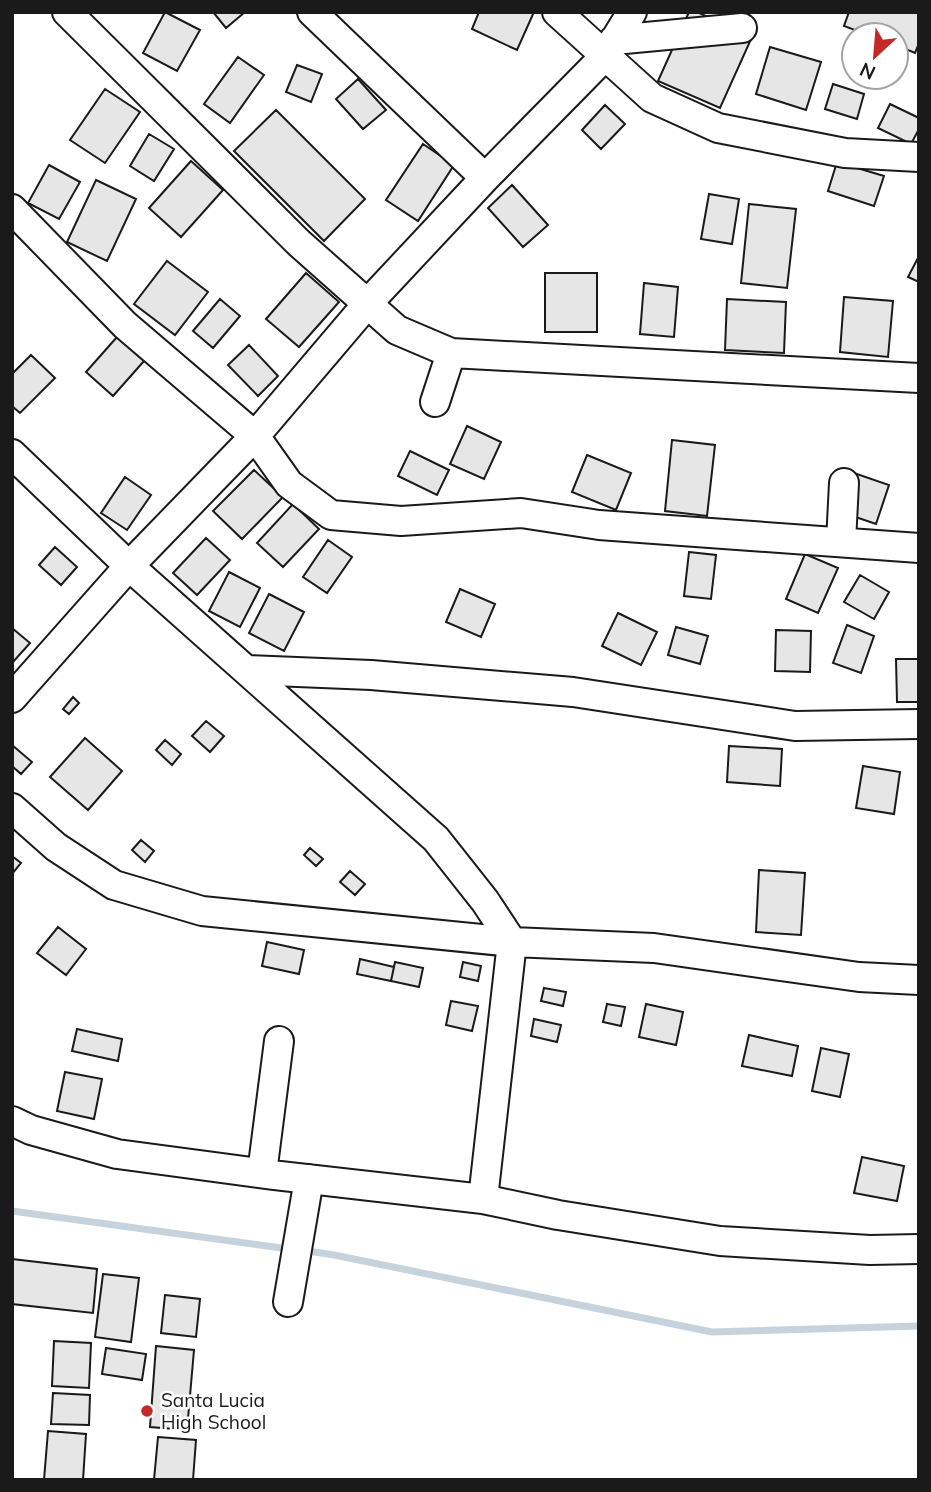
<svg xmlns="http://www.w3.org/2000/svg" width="931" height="1492" viewBox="0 0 931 1492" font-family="Mulish,sans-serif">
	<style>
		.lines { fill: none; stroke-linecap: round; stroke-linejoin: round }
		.stream { stroke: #c6d2dc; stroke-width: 7 }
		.building { fill: #e6e6e6; stroke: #1a1a1a; stroke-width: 2 }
		.minor-casing { stroke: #1a1a1a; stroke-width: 32 }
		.minor { stroke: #fff; stroke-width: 28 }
		.poi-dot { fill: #c62828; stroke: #fff; stroke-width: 2.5 }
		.labels { text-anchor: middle; stroke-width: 5; stroke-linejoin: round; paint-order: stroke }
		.poi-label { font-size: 19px; fill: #1a1a1a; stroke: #fff; text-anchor: start }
	</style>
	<rect width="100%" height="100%" fill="#fff"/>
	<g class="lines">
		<path class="stream" d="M12,1211L289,1249
			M301,1250L334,1255L712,1332L919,1326"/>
	</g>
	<path class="building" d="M165,12L200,30L177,71L143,53Z
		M213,12H245L226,28Z
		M479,12H534L517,50L472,29Z
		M689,12H697L752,37L720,108L658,81Z
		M849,12H919V43L915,53L896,45V35H868L844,26Z
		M770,47L821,62L806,110L756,94Z
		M238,57L264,75L230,123L204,104Z
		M297,65L322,74L311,102L286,92Z
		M358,79L386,110L363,129L336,99Z
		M833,84L864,94L857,119L825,109Z
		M105,89L140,112L105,163L70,140Z
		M890,104L919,118V129L911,144L878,128Z
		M605,105L625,124L601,149L582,130Z
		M276,110L365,199L324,241L234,151Z
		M149,134L174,149L154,181L130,166Z
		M423,144L454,165L418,221L386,200Z
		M191,161L223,190L181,237L149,208Z
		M837,162L884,176L874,206L828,191Z
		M49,165L80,182L59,219L28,203Z
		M96,180L136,199L107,261L67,242Z
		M512,185L548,225L523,247L488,208Z
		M709,194L739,199L732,244L701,239Z
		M749,204L796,209L787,288L741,283Z
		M919,256V282L908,277Z
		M167,261L208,292L175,335L134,304Z
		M306,273L339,302L299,347L266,319Z
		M545,273H597V332H545Z
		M644,283L678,287L674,337L640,334Z
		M844,297L893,301L888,357L840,352Z
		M220,299L240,316L213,348L193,331Z
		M727,299L786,302L784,353L725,350Z
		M117,337L144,361L113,396L86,372Z
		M249,345L278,376L258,396L228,365Z
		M31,355L55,378L20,413L12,406V374Z
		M467,426L501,442L484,479L450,464Z
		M672,440L715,445L707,516L665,511Z
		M410,451L449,470L437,495L398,476Z
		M587,455L631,473L616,510L572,492Z
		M254,470L283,497L242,539L213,511Z
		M851,472L889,485L876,524L838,511Z
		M125,477L151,495L127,530L101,513Z
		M293,504L319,529L283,567L257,543Z
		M206,538L230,560L197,595L173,573Z
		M328,540L352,557L327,593L303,577Z
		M55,547L77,567L61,585L39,565Z
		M689,552L716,555L711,599L684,596Z
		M805,554L838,568L818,613L786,599Z
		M229,572L260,588L240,627L209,611Z
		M860,575L889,592L874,619L844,602Z
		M460,589L495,604L481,637L446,622Z
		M269,594L304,612L284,651L249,633Z
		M618,613L657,632L641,665L602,646Z
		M847,625L874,636L861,673L833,663Z
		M676,627L708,636L700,664L668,655Z
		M12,628L30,643L13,662H12Z
		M776,630L811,631L810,672L775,671Z
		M896,659H919V702H897Z
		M73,697L79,703L69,714L63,709Z
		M206,721L224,736L210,752L192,736Z
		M85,738L122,771L88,810L50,777Z
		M165,740L181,754L172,765L156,750Z
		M12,745L32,762L21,774L12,766Z
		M729,746L782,749L780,786L727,782Z
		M863,766L900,772L894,814L856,808Z
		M141,840L154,851L145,862L132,850Z
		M310,848L323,859L316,866L304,855Z
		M12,856L21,863L12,874Z
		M759,870L805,873L801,935L756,932Z
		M350,871L365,884L355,895L340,882Z
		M58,927L86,949L66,975L37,953Z
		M267,942L304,950L299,974L262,966Z
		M360,959L394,967L391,981L357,974Z
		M395,962L423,968L419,987L391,981Z
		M463,962L481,966L478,981L460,977Z
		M544,988L566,992L563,1006L541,1001Z
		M451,1001L478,1006L472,1031L446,1025Z
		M607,1004L625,1007L621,1026L603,1022Z
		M646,1004L683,1012L676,1045L639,1037Z
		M534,1019L561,1025L557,1042L531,1036Z
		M77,1029L122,1039L118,1061L72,1051Z
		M749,1035L798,1046L792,1076L742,1066Z
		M821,1048L849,1054L840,1097L812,1091Z
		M65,1072L102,1079L94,1119L57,1111Z
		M862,1157L904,1166L897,1201L854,1193Z
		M12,1259L97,1269L93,1313L12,1304Z
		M103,1274L139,1278L131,1342L95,1337Z
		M165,1295L200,1299L196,1337L161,1333Z
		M54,1341L91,1343L89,1388L52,1386Z
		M156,1346L194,1350L187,1430L150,1427Z
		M106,1348L146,1354L142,1380L102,1374Z
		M53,1393L90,1395L89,1425L51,1424Z
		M48,1431L86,1434L83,1480H44Z
		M158,1437L196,1440L193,1480H154Z"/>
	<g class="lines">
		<g class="minor-casing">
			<path id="minor" d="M67,12L299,243L397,330L451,353L919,378
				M312,12L485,178
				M557,12L652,98L718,128L845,153L919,157
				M614,40L742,28
				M12,209L125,325L255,436L289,484L331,515L401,521L521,513L599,525L919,548
				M435,402L451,353
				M12,454L129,566L436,839L485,901L512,942L483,1199
				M841,542L844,483
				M247,670L371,675L573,692L795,726L919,724
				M12,698L129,566L255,436L368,303L485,178L605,56L632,12
				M12,808L56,847L114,885L202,911L512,942L654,948L859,977L919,980
				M12,1121L31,1130L117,1154L273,1175L483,1199L558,1215L720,1241L870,1250L919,1249
				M262,1173L279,1041
				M288,1302L309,1179"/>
		</g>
		<use href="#minor" class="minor"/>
	</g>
	<circle class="poi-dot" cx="147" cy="1411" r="7"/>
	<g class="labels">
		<g class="poi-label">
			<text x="161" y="1407">Santa Lucia<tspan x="161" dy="22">High School</tspan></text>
		</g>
	</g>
	<rect width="931" height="1492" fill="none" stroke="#1a1a1a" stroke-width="28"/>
	<g transform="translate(875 56) rotate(206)"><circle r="33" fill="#ffffff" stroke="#a3a3a3" stroke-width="2"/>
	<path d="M0-5L12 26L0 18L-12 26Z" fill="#c62828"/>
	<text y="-10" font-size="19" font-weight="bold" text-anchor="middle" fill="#1a1a1a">N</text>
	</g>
</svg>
